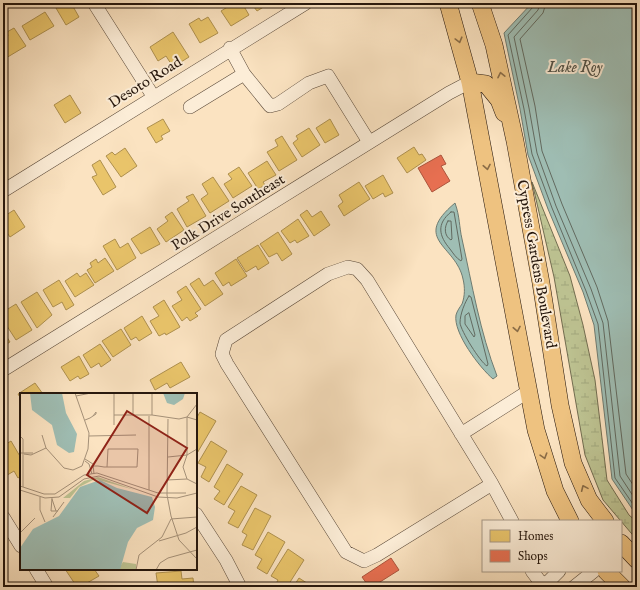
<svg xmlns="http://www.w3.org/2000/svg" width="640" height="590" viewBox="0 0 640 590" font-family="'IM FELL English',serif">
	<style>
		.wetland { fill: url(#wetland-marsh); stroke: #726d50 }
		.water { fill: #9fbeb4; stroke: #6e7b71 }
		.homes { fill: #e9c46a; stroke: #ae904e }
		.shops { fill: #e76f51; stroke: #ad543c }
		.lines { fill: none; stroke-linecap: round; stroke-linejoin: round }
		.shore { stroke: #626a60; stroke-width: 1 }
		.minor-casing { stroke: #5a4939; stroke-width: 14 }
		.major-casing { stroke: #25160c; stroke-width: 18 }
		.minor { stroke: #fcedd7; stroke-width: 13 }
		.major { stroke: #eec280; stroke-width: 17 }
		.oneway { stroke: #8a6c46 }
		.labels { text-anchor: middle; stroke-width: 4; stroke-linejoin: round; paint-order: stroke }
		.street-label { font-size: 15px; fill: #25160c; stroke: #fcedd7 }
		.water-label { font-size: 16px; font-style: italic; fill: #505147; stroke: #fcedd7 }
		.inset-road { fill: none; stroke: #a59179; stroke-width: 1 }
		.view { fill: #8f2418; fill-opacity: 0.15; stroke: #8f2418; stroke-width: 2 }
		.inset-edge { fill: none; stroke: #25160c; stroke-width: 2 }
	</style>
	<defs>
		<pattern id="wetland-marsh" width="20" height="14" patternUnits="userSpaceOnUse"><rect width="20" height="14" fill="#bec493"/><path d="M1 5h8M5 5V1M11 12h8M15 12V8" fill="none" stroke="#a3a87e"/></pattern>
	</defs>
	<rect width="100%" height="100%" fill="#fbe3c1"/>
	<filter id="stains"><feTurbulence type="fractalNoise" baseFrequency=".005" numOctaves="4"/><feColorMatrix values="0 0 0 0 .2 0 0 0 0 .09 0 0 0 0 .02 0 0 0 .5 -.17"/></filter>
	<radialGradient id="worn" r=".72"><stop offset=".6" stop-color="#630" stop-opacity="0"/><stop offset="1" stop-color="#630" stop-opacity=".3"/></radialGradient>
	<path class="wetland" d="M532,182L570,276L583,325L595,380L607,480L629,515L637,522V540L603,500L585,455L554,277Z"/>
	<path class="water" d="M532,3H637V516L612,479L594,325L583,292L548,209L528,155L520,109L504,33Z
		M455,203C460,217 459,226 462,239C472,284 480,332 497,376L493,379C480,368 453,333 456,315C457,311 460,307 462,304C465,296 465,287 463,279C456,245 411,240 455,203Z"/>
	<path class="homes" d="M53,3H71L79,17L66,25Z
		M234,3H242L249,15L231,26L221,11Z
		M251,3H270L257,11Z
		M45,12L54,26L30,40L22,26Z
		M208,17L218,33L200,43L189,24L199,18L201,21Z
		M14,28L26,46L6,58L4,54L3,55V39L8,36L7,32Z
		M173,32L189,57L173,67L166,56L158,61L150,47Z
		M70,95L81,113L65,123L54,105Z
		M163,119L170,131L161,136L163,139L156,143L147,128Z
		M330,119L339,135L325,143L316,128Z
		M309,128L320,145L302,157L293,143L298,139L296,136Z
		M282,136L297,160L279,171L267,152L278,146L275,140Z
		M414,147L419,155L422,154L426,160L407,173L397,158Z
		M125,148L137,166L121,177L106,156L112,152L115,155Z
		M100,160L116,187L103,195L92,177L97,175L92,165Z
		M267,161L276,175L263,182L265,185L258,189L248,173Z
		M239,167L252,186L233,198L224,184L232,179L228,174Z
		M383,175L393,193L385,197L383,193L373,199L365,186Z
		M213,177L229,201L210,213L201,199L208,194L202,184Z
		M359,182L370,199L344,216L338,206L343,202L339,195Z
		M193,194L206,216L187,227L177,209L189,201L186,197Z
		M14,210L25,227L10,237L3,227V217Z
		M307,210L312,217L321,211L330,225L314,236L300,215Z
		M172,212L184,230L166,242L157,229L168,221L165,217Z
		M298,219L309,236L297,243L295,240L290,243L281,231Z
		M150,227L160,244L141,254L131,239Z
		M278,232L292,254L282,261L277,253L269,257L260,244Z
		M115,239L120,248L128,243L136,258L117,270L103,246Z
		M258,245L269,263L258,270L256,266L246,272L237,258Z
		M105,258L114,271L95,283L87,270L92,267L90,263L96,259L98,263Z
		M236,259L247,276L231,286L229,282L223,286L215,273Z
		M77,273L80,277L86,273L94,285L75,297L65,281Z
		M199,278L204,286L213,280L223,294L205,306L190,284Z
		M59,280L74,305L66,310L62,302L53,307L43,290Z
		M186,286L201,309L195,313L198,316L190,321L187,317L182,321L172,306L182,300L177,292Z
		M37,292L52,315L37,328L21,302Z
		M164,300L180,327L166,335L165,333L159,336L150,321L159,316L153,307Z
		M16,304L32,330L16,340L3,320V312Z
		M142,316L152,333L139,341L136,337L131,340L124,328Z
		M121,329L131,345L113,357L102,341Z
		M3,331L10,342L3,346Z
		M100,344L111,360L101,367L99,363L91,368L83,355Z
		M79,356L89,374L80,379L78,376L70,381L61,367Z
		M181,362L190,377L170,388L167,383L155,390L150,380Z
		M35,383L43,394H21V399L18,394Z
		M200,412L216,421L196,455V419Z
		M11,441L21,458V476L18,478L14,471L4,477L3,476V446Z
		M211,441L227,451L209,482L201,477L206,467L198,463Z
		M227,464L243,474L224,505L214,499L220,491L214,487Z
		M241,486L257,495L238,528L228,523L235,511L228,507Z
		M255,508L271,516L253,550L242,545L247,535L242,532Z
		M268,532L285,542L267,574L257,568L262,559L255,555Z
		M288,549L304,560L287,587H274L278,580L271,576Z
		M65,569H94L99,576L80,587H77Z
		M181,571L182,579L193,578L194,587H158L156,573Z
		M3,575L10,586L9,587H3Z
		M299,578L313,587H293Z"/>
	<path class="shops" d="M441,155L446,164L441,166L450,181L432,192L418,168Z
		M391,558L399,570L372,587H369L362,577Z"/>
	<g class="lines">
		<path class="shore" d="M535,3L533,7L508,35L524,109L532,154L552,208L586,291L598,324L615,478L637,510
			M540,3L538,10L514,37L529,108L537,153L556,206L591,289L603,323L620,476L637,502
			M546,3L543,13L520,39L535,106L542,151L562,204L597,287L608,321L626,474L637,491
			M451,212H454L462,259L461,261C456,258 453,253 450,249C439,236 436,224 451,212Z
			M448,221H451L452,239L451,240C444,236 444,227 448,221Z
			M469,296L471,297L488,364L487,366C480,362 461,331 460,323C460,314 465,302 469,296Z
			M469,313L475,335L474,337L465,324V316Z"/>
		<g class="minor-casing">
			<path id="minor" d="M94,3L153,96
				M244,74L270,106L278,104L309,83L328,76L369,142
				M190,107L244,74L230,48
				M3,191L306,3
				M3,370L449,93L470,82
				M461,434L529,391
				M492,484L377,555L364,561L346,552L227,364L222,354L226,340L328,274L348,267L357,269L367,280L492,484L512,521
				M196,514L226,560L240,587
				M3,517L21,546
				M36,569L47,587
				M532,571L544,587
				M543,587L559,571
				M574,587L594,571"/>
		</g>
		<g class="major-casing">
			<path id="major" d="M448,3L470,82L536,430L555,491L570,521
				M480,3L494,45L515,141L541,283L560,405L573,463L589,500L605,521
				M470,82L486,84L499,100L504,113
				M621,543L637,560
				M606,571L622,587"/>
		</g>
		<use href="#minor" class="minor"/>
		<use href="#major" class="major"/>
	</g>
	<defs><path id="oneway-chevron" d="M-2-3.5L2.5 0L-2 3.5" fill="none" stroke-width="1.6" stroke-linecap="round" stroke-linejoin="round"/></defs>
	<g class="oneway">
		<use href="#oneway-chevron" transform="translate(459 40) rotate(75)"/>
		<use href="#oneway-chevron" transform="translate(501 75) rotate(-102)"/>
		<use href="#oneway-chevron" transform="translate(487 167) rotate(79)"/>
		<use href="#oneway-chevron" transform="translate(517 329) rotate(79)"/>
		<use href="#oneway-chevron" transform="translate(544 456) rotate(73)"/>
		<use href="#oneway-chevron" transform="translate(584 488) rotate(-114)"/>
	</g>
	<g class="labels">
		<g class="street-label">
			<text transform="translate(145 82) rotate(-32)" y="5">Desoto Road</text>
			<text transform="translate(228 212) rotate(-32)" y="5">Polk Drive Southeast</text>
			<text transform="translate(537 264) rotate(80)" y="5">Cypress Gardens Boulevard</text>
		</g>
		<g class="water-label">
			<text x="575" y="72">Lake Roy</text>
		</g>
	</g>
	<g transform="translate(20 393)">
		<rect width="177" height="177" fill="#fbe3c1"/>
		<path d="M78,84L115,97L75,86L59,94L50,105H43L64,88Z" fill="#bec493"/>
		<path d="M103,169L116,171V177H98Z" fill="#bec493"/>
		<path d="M10,0H42L46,20L57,41L54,59L49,60L37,52L32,32L12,17ZM143,0H165L163,6L154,12L147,10ZM80,87L97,95L132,104L135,114L133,127L117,135L108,149L100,177H0V155L13,136L39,123L60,94Z" fill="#9fbeb4"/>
		<path class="inset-road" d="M113,0V22M132,0V22M56,3L71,0M94,22H132L159,26L167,24L177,11M148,26L147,102L151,123L159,147L177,166M65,27L70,25L76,21V19L73,23M94,32V0M22,42L26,55L44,75L53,77L62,73L68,56L69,40L55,0M0,43L3,46V94M69,43L116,42M177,56L167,62L163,74L167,86L177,91M0,60H13M4,61L11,62L26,55M148,64L167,62V24L177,27M65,66L73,71L74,81M65,68L69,71L72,81M71,73H78L84,74H117L118,56H88L87,74M147,87L167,86M0,93L24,101H35L64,82L77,80L138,100H166M0,97L25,105L39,104L64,86L79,83L138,104L157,105L177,100M129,97V23M20,104V117L25,129M32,105L31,118H38M32,106L36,118M33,124L44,109M0,140L15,125M139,148L166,140L177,134M116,177L119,162L142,144L151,126L177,124M136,177L140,170L148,165L177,157"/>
		<path class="view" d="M107,18L167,55L127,120L67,82Z"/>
		<rect width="177" height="177" class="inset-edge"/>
	</g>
	<rect width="640" height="590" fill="none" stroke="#fbe3c1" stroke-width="16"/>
	<rect x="4" y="4" width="632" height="582" fill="none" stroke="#25160c" stroke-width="2"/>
	<rect x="8" y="8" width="624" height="574" fill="none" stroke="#25160c"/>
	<rect x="482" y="520" width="140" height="52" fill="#fcedd7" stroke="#a69786"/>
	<rect x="490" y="530" width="20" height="12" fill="#e9c46a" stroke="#a69786"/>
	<text x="518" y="540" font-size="12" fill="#25160c">Homes</text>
	<rect x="490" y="550" width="20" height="12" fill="#e76f51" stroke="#a69786"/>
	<text x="518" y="560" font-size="12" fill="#25160c">Shops</text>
	<rect width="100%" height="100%" filter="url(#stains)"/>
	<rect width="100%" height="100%" fill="url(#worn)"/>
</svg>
